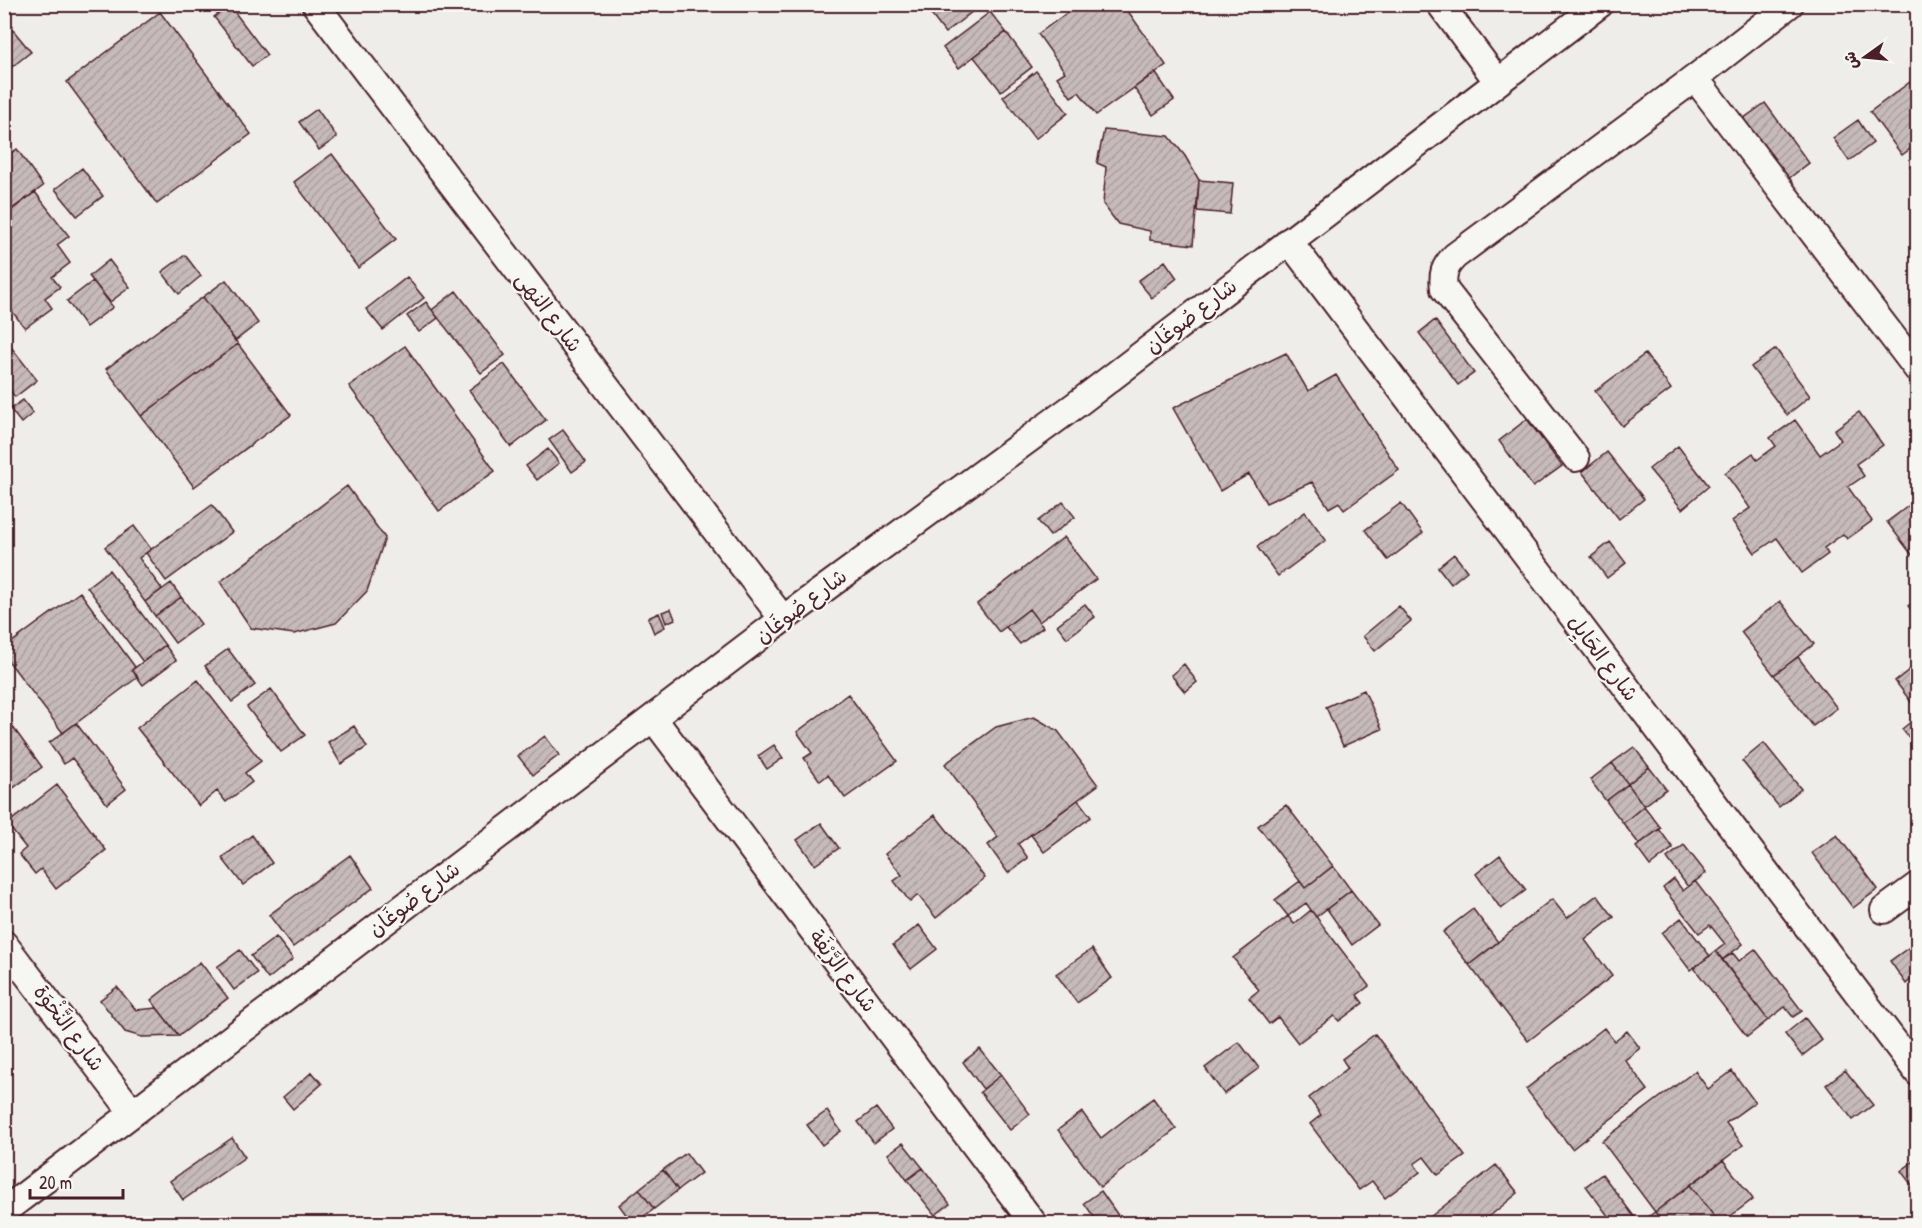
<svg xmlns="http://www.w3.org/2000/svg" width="1922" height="1228" viewBox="0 0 1922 1228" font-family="'Patrick Hand','Playpen Sans Arabic',sans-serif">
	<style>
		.building { fill: url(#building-hatch); stroke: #4a1f2b; stroke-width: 1.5 }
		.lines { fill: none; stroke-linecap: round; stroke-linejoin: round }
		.street-casing { stroke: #4a1f2b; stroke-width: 30 }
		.street { stroke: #f6f6f2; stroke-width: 26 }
		.labels { text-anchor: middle; stroke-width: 4.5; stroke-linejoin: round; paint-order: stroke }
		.street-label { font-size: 21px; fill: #4a1f2b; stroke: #f6f6f2 }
	</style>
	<defs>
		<pattern id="building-hatch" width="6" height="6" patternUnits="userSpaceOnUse" patternTransform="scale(1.5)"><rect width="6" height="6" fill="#c6babb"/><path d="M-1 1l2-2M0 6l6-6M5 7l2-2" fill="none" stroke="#ac9fa1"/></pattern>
	</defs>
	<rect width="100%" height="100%" fill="#efedea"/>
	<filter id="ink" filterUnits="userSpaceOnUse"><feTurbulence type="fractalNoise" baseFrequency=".0167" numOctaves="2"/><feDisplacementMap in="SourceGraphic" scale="12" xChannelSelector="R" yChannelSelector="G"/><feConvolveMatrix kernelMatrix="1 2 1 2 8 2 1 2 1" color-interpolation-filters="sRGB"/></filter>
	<g filter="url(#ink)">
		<path class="building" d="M923,4H982L945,33Z
			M1079,4H1123L1166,65L1096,115L1079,92L1071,97L1057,77L1065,72L1038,34Z
			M230,6L267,55L252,66L214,17Z
			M160,12L251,134L157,204L67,82Z
			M990,12L1006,32L959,68L943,48Z
			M13,30L31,52L4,73V37Z
			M1006,32L1032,67L1001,91L974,57Z
			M1036,71L1068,113L1035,139L1003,97Z
			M1155,72L1174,100L1153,115L1134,88Z
			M1918,76V143L1902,155L1870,112Z
			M1765,103L1809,163L1784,182L1740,121Z
			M317,109L337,137L319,150L299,122Z
			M1858,120L1873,143L1849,161L1833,138Z
			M1104,130L1169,136L1185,156L1199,180L1193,245L1150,240V231L1118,224L1103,204L1106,167L1097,163Z
			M17,149L43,186L5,215L4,158Z
			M332,154L396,239L358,268L294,182Z
			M1918,161V178L1910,167Z
			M82,168L103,196L77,216L55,189Z
			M1199,180L1233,183L1230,214L1197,211Z
			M35,192L69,236L57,245L70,263L52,277L60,287L45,298L52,308L25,328L4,301V215Z
			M185,255L201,276L179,294L162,272Z
			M109,260L130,287L110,302L89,276Z
			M1165,261L1177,278L1152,298L1138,281Z
			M407,277L424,298L383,330L366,309Z
			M226,280L258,323L235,341L203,297Z
			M93,281L113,307L86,327L67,301Z
			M456,291L505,355L481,373L432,310Z
			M203,297L238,344L141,416L106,369Z
			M426,302L438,318L419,332L407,316Z
			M1435,320L1474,373L1458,385L1419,333Z
			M4,338L37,380L15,397L4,383Z
			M238,344L291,415L194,487L141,416Z
			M405,346L495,471L439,511L349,386Z
			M1776,349L1810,396L1787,415L1751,367Z
			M1286,353L1308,391L1336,375L1399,470L1344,510L1339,502L1329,508L1312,482L1266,503L1249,474L1220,491L1173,408Z
			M1645,354L1671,389L1622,426L1595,391Z
			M504,364L546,420L511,447L469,390Z
			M23,400L33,413L21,423L10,409Z
			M1859,412L1883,445L1856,464L1864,476L1848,487L1872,521L1847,539L1843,534L1824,548L1828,554L1802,573L1777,538L1755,553L1732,521L1750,508L1725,473L1753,453L1757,460L1776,446L1770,438L1795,420L1820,455L1841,440L1834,430Z
			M1527,419L1562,466L1533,487L1499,441Z
			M563,430L586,462L572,472L549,440Z
			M1678,446L1709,486L1682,509L1649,469Z
			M548,449L559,463L537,480L526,466Z
			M1607,452L1644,499L1619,519L1582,472Z
			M347,486L385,538L367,591L336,623L294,634L251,628L220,582Z
			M1063,502L1075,517L1050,536L1038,521Z
			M1401,503L1423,533L1388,560L1365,530Z
			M1911,504L1918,512V563L1887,522Z
			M212,505L232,532L166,581L146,553Z
			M1305,512L1326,540L1278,576L1257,547Z
			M134,526L151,549L139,558L162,589L145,602L105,547Z
			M1064,537L1096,579L1039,622L1029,609L999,632L977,604Z
			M1610,542L1626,563L1607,578L1591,557Z
			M1454,554L1467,571L1451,584L1438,567Z
			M109,570L165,645L143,662L87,587Z
			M171,583L181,597L155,616L145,602Z
			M80,592L135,667L132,670L138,677L63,733L4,655V648Z
			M181,597L201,624L175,643L155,616Z
			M1918,599V618L1908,606Z
			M1780,601L1814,644L1774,675L1741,632Z
			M1085,604L1095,617L1067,638L1057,625Z
			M1399,606L1411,621L1375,651L1363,636Z
			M671,609L675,619L666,623L662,612Z
			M1029,609L1043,627L1020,644L1006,627Z
			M659,613L665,627L654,633L648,618Z
			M165,645L176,660L143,685L132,670Z
			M228,649L255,685L232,702L205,666Z
			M1798,657L1837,708L1813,726L1774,675Z
			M1918,663V711L1895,681Z
			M1184,664L1197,682L1185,692L1171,675Z
			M198,680L261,761L245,773L252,782L226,802L217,791L199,806L137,728Z
			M271,689L305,735L281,752L247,707Z
			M1364,690L1382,729L1343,746L1326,707Z
			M848,694L897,761L845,798L828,775L820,781L804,758L812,753L797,732Z
			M4,715L42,767L12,789L4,780Z
			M1918,716V749L1902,729Z
			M1034,717L1058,731L1098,785L1018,844L1028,858L1008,873L988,845L998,837L945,764L996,727Z
			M76,723L126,789L107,804L72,758L64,764L49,743Z
			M354,726L367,747L341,764L328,742Z
			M545,736L559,755L533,775L518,756Z
			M1764,743L1801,789L1779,807L1742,761Z
			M774,745L783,758L767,769L758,756Z
			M1634,747L1649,767L1628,784L1612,763Z
			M1612,763L1628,784L1606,801L1590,780Z
			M1649,767L1666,789L1644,806L1628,784Z
			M1628,784L1644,806L1623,823L1606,801Z
			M57,785L106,850L56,889L41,869L35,874L19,854L26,848L7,824Z
			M1078,800L1091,817L1044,852L1031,835Z
			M1286,805L1333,866L1305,888L1258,826Z
			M1644,806L1661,828L1639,844L1623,823Z
			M935,815L985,878L936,918L918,895L910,902L894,881L902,875L885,854Z
			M821,823L839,848L815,865L797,840Z
			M1659,829L1673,848L1650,866L1636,847Z
			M252,835L272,863L243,885L222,858Z
			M1837,835L1878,889L1853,908L1812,853Z
			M1684,845L1706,873L1688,887L1667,858Z
			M350,855L373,888L293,947L269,915Z
			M1500,855L1526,890L1501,909L1476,874Z
			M1333,866L1351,890L1316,917L1306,903L1288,916L1275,900L1300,881L1305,888Z
			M1674,879L1683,891L1695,881L1743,944L1722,960L1716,951L1725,944L1710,925L1699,933L1663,888Z
			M1351,890L1378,925L1352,945L1327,909Z
			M1597,895L1614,917L1585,940L1612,976L1528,1041L1469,965L1552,899L1567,918Z
			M1473,909L1498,942L1469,965L1443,932Z
			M1311,910L1369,986L1357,995L1363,1003L1339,1021L1334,1016L1298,1043L1278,1017L1269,1024L1249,998L1259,990L1233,958L1288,916L1294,924Z
			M1681,918L1710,956L1690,970L1662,933Z
			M919,925L937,949L911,969L893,945Z
			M276,937L293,959L268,979L251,956Z
			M1918,941V984L1913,978L1906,984L1890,961Z
			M1092,949L1112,978L1077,1003L1056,974Z
			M1755,949L1802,1011L1793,1017L1785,1007L1768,1020L1722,960L1733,953L1739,961Z
			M240,950L257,973L234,990L217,967Z
			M1716,951L1768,1020L1747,1037L1694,968Z
			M200,962L228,998L179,1036L151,1000Z
			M117,987L136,1010L157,1008L179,1036L142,1037L125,1032L100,1000Z
			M1805,1018L1822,1040L1802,1056L1785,1034Z
			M1604,1028L1614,1041L1627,1031L1640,1048L1625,1060L1648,1090L1572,1149L1526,1089Z
			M1375,1034L1465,1156L1438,1175L1424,1157L1414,1164L1420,1172L1385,1198L1372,1181L1359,1190L1310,1124L1321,1115L1309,1098L1348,1068L1342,1059Z
			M1239,1042L1259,1068L1224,1094L1205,1068Z
			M980,1049L1001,1075L983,1089L963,1062Z
			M1845,1070L1873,1105L1853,1120L1826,1085Z
			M1695,1071L1708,1089L1732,1071L1755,1102L1726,1123L1743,1145L1655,1212L1602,1141Z
			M312,1072L322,1084L293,1109L283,1097Z
			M1001,1075L1030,1114L1010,1130L980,1092Z
			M1153,1098L1176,1129L1100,1187L1058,1130L1082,1112L1101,1138Z
			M876,1108L892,1129L874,1143L858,1122Z
			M827,1111L841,1131L822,1145L807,1125Z
			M232,1138L245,1157L183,1200L170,1181Z
			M903,1143L923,1168L907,1180L888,1154Z
			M686,1153L701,1173L678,1190L663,1170Z
			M1723,1160L1753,1199L1720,1224L1690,1185Z
			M1914,1161L1918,1165L1917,1192L1901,1171Z
			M1496,1165L1518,1193L1480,1224H1436L1430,1217Z
			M923,1168L950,1204L935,1215L907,1180Z
			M663,1170L678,1190L654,1209L639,1189Z
			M1602,1174L1639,1223V1224H1614L1586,1186Z
			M1690,1185L1720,1224H1664L1655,1212Z
			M639,1189L654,1209L633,1224L619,1205Z
			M1101,1191L1124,1224H1099L1084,1203Z
			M1655,1212L1664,1224L1639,1223Z"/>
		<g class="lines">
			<g class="street-casing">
				<path id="street" d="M315,4L783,619
					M1440,4L1498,82
					M1695,78L1918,370
					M1289,241L1918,1073
					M1576,458L1444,289C1442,274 1444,267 1455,256L1695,78L1790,4
					M653,718L1034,1224
					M1884,910L1918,885
					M4,944L133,1113
					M4,1211L783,619L1077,404L1600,4"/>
			</g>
			<use href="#street" class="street"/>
		</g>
	</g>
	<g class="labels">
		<g class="street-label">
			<text transform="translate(549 312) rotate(53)" y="7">شارع النهى</text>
			<text transform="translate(1191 316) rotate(-37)" y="7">شارع صُوغَان</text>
			<text transform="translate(801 606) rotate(-37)" y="7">شارع صُوغَان</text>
			<text transform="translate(1603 658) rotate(53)" y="7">شارع الحَايِل</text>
			<text transform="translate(414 899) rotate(-37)" y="7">شارع صُوغَان</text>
			<text transform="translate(843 971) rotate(53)" y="7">شارع الرَّيْفَة</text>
			<text transform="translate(69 1028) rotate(53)" y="7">شارع النَّخْوَة</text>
		</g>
	</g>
	<rect width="1922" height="1228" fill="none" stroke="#f6f6f2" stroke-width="24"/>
	<rect x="12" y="12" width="1898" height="1204" fill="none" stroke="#4a1f2b" stroke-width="2" filter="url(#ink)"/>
	<g transform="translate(1865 57) rotate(255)" stroke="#f6f6f2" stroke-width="4.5" paint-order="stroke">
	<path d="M0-4.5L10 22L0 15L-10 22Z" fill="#4a1f2b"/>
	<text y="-9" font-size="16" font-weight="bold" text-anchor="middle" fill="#4a1f2b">ش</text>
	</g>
	<path d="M30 1189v9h93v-9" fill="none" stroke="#4a1f2b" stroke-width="3"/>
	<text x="39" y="1189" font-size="18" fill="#4a1f2b" stroke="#f6f6f2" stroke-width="4.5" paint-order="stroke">20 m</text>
</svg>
